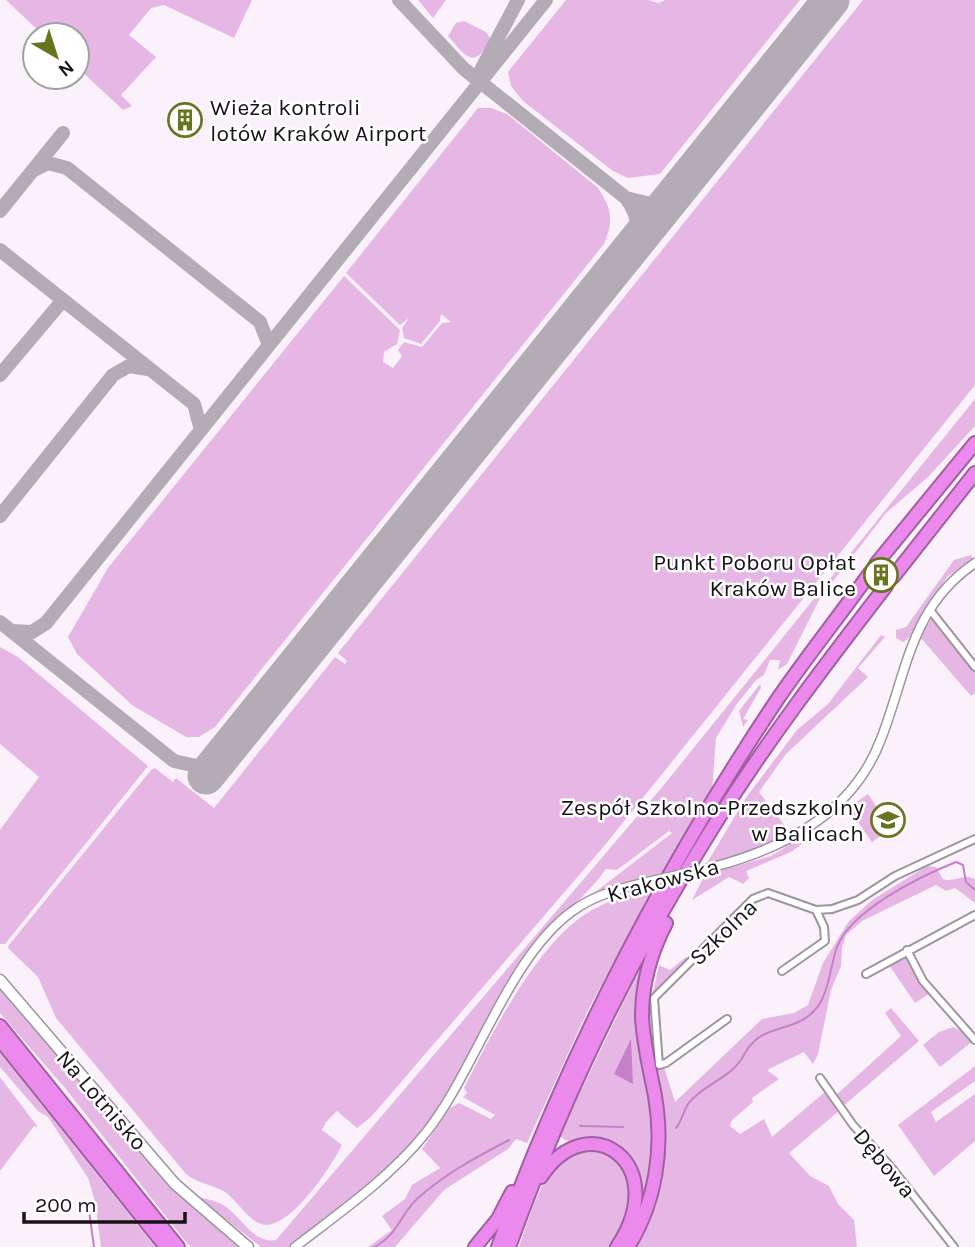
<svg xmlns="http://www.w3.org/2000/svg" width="975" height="1247" viewBox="0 0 975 1247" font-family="Karla,sans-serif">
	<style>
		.green { fill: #e6b6e5 }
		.water { fill: #c780c7 }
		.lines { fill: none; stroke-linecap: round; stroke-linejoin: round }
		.stream { stroke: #c780c7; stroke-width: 2 }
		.taxiway { stroke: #b4acb4; stroke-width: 14 }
		.runway { stroke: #b4acb4; stroke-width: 37 }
		.minor-casing { stroke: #9d949d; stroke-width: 10 }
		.tertiary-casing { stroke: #9d949d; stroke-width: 11 }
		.secondary-casing { stroke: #9d949d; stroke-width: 13 }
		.motorway-casing { stroke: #a060a1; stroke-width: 16 }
		.minor { stroke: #fff; stroke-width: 6 }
		.tertiary { stroke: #fff; stroke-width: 8 }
		.secondary { stroke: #fff; stroke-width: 10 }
		.motorway { stroke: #eb89ec; stroke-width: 12 }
		.tertiary-bridge-casing { stroke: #9d949d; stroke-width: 11; stroke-linecap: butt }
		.tertiary-bridge { stroke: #fff; stroke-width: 8 }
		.labels { text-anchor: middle; stroke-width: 5; stroke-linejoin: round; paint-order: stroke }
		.poi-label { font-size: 23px; fill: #161316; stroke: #fff; text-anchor: end }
		.street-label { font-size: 23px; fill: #161316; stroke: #fff }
	</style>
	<rect width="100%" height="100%" fill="#fbf1fb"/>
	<path class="green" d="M6,0H252L234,38L164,5L151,8L129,35L156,57L121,95L132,106L123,110L77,67V35H43Z
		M418,0H446L433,18Z
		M566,0H648L659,3L665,0H800L660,174L628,178L613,171L523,101L511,86L508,72Z
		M863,0H975V385L605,845L371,1117L357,1128L337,1111L326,1122L322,1130L342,1145C331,1167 288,1233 261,1224C248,1220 237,1200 225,1192C212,1184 198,1184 186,1174L56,1018L38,977L8,948L9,945L151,770L155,768L173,782L176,778L214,808L335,657L345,664L347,661L338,653Z
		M464,21L486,32L491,39C474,70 467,58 448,36L456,23Z
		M478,108H491L507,114L597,187C612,207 614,222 604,244L215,727L199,737H186L132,705L77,654L68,637L108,568L344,276L400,330L397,344L384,352L383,362L393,368L402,356L398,350L404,342L422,347L442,323L451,322L441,314L440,321L421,344L404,338L402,328L409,318L400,325L346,273Z
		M975,399V426L928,477L886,513L820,598L787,664L778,670L780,660H770L764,675L756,680L736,705L716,738L712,793L663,873L585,900L672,833L669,831L617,870L606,869C586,897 559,917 536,943L423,1132L387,1169L289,1247H261L196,1196C204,1199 215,1200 223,1205C241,1215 252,1244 276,1240L663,786Z
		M971,555L973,559L947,577L908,639L903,642L896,638V630L906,627L954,560Z
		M934,615L975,670V693L971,696L920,637Z
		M881,635L885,637L858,668L868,677L786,754L759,792L792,835C765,852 735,855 707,863L745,799L797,730L828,704Z
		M0,647L18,657L148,766L5,944H0V830L39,777L0,744Z
		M760,684L761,688L743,719L748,720L743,727L739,711Z
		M868,794L891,829L872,842L848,808Z
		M812,831L814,835L791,852L746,871L749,878L743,884L729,877L692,900L705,875L771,856Z
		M927,866L936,867L943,879C954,883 963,873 975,879V903L955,888L946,891L936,885L862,921L846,935L842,948L841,966L831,990L818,1054L813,1064L804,1052L769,1069L768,1071L779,1079L752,1098L753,1102L732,1120L730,1126L740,1134L764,1119L772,1137L826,1091L839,1111L789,1153L810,1176L829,1186L838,1204L854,1220L857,1247H635C670,1192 669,1128 657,1067H664L675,1102L762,1019L794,1013L808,1005L823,963L849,921L872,900Z
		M655,886L588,1010L527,1143L516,1139L508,1149L444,1190L395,1247H368L392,1230L382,1216L405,1199L412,1185L440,1168L422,1149L450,1108L459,1103L491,1119L495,1115L463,1097L467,1093L464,1088C491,1035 535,948 584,915C605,901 631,894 655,886Z
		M648,952L644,970C648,1032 671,1161 638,1212C651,1133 602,1164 559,1136Z
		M906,953L929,994L915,1003L887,962Z
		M686,957L689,961L652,997L659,965L670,970Z
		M0,986L77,1076L243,1247H191L186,1242L65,1088L0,1013Z
		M891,1008L919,1041L842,1107L835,1096L901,1036L885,1013Z
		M953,1027L966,1033L973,1041L940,1067L923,1045L939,1032Z
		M0,1053L155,1247H101L95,1201L88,1178L48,1117L38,1111L0,1067Z
		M975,1066V1081L931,1112L936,1122L975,1094V1141L934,1176L898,1125Z
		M0,1077L38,1127L34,1126L0,1171Z
		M594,1149C617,1155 638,1175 633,1201C631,1216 619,1233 613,1247H519C534,1207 543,1154 594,1149Z"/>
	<path class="water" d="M631,1039L633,1084L614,1074Z"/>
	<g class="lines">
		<path class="stream" d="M580,1126L623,1127
			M676,1128C682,1121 683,1112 688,1104C701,1086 728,1079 741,1060C746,1051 751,1042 761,1036C779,1026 799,1027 814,1011C829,996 830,966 837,947C851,910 921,876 956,862L963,865L966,882L975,890
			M88,1203L94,1247
			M375,1247C399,1233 399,1216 417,1199C443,1175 478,1156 509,1140"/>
		<path class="taxiway" d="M399,0L464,69L626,198C641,219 640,232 627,253
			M481,70L518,0
			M32,171L48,163L67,168L260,322L269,345
			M626,198L651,204L676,193
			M0,211L63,133
			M0,250L194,404L201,430
			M0,375L63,300
			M0,516L113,375L129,366L148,369
			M0,622L174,761L201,767L223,756
			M11,631L32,632L46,623L546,0"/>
		<path class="runway" d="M206,776L831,0"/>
		<g class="minor-casing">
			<path id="minor" d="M930,610L975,667
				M907,950L923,981L975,1040
				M782,971L825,941L824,927L816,910
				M866,974L975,915
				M727,1019L666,1063L659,1065L654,998L753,899L768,893L816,910L832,909L858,900L895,876L975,839
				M820,1078L853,1125L891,1167L954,1247"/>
		</g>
		<g class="tertiary-casing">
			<path id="tertiary" d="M713,867C785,848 853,813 881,739C907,673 910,607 975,563
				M295,1247C339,1213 388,1179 424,1135C475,1073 508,956 574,910C595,895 619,889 643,883"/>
		</g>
		<g class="secondary-casing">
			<path id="secondary" d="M0,980L175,1184L248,1247"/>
		</g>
		<g class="motorway-casing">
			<path id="motorway" d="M876,564L975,443
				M893,577L975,473
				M0,1026L178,1247
				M0,1040L166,1247
				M541,1177C588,1104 673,1164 617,1247
				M475,1247L498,1219L512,1192
				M498,1247C568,1054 665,867 779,697C808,655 840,615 870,573
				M509,1247C561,1103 628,962 710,832C763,746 825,665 886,586
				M628,1247C656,1202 664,1148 655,1096C650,1070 643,1043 642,1016C642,983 651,952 666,923"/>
		</g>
		<use href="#minor" class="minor"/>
		<use href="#tertiary" class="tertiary"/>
		<use href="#secondary" class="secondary"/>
		<use href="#motorway" class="motorway"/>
		<g class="tertiary-bridge-casing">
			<path id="tertiary-bridge" d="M643,883L713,867"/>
		</g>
		<use href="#tertiary-bridge" class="tertiary-bridge"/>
	</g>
	<defs>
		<g id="building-ring" transform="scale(1.75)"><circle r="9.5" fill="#fff" stroke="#69741f" stroke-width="1.5"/><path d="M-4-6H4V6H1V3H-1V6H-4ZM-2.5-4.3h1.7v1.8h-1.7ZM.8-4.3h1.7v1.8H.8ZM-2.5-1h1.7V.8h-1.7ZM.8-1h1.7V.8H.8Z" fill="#69741f"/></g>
		<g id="school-ring" transform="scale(1.75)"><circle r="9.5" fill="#fff" stroke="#69741f" stroke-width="1.5"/><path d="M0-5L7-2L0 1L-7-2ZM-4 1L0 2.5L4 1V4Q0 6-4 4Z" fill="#69741f"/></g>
	</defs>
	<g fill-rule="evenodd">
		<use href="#building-ring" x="185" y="120"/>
		<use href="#building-ring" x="881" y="575"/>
		<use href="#school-ring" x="888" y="820"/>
	</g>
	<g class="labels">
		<g class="poi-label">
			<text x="210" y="115" text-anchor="start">Wieża kontroli<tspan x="210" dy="26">lotów Kraków Airport</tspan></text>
			<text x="856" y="570">Punkt Poboru Opłat<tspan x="856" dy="26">Kraków Balice</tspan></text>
			<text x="864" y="815">Zespół Szkolno-Przedszkolny<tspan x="864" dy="26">w Balicach</tspan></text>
		</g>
		<g class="street-label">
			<text transform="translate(663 880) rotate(-15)" y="8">Krakowska</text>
			<text transform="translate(723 932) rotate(-44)" y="8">Szkolna</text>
			<text transform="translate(102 1100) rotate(49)" y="8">Na Lotnisko</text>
			<text transform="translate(885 1163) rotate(50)" y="8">Dębowa</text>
		</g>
	</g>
	<g transform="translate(56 56) rotate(141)"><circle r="33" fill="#ffffff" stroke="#a2a1a2" stroke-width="2"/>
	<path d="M0-5L12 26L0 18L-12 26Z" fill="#69741f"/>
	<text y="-10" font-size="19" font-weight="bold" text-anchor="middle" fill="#161316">N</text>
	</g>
	<path d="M24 1212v10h161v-10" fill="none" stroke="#161316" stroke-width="3.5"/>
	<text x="35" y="1212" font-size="21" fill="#161316" stroke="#ffffff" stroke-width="5" paint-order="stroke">200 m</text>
</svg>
